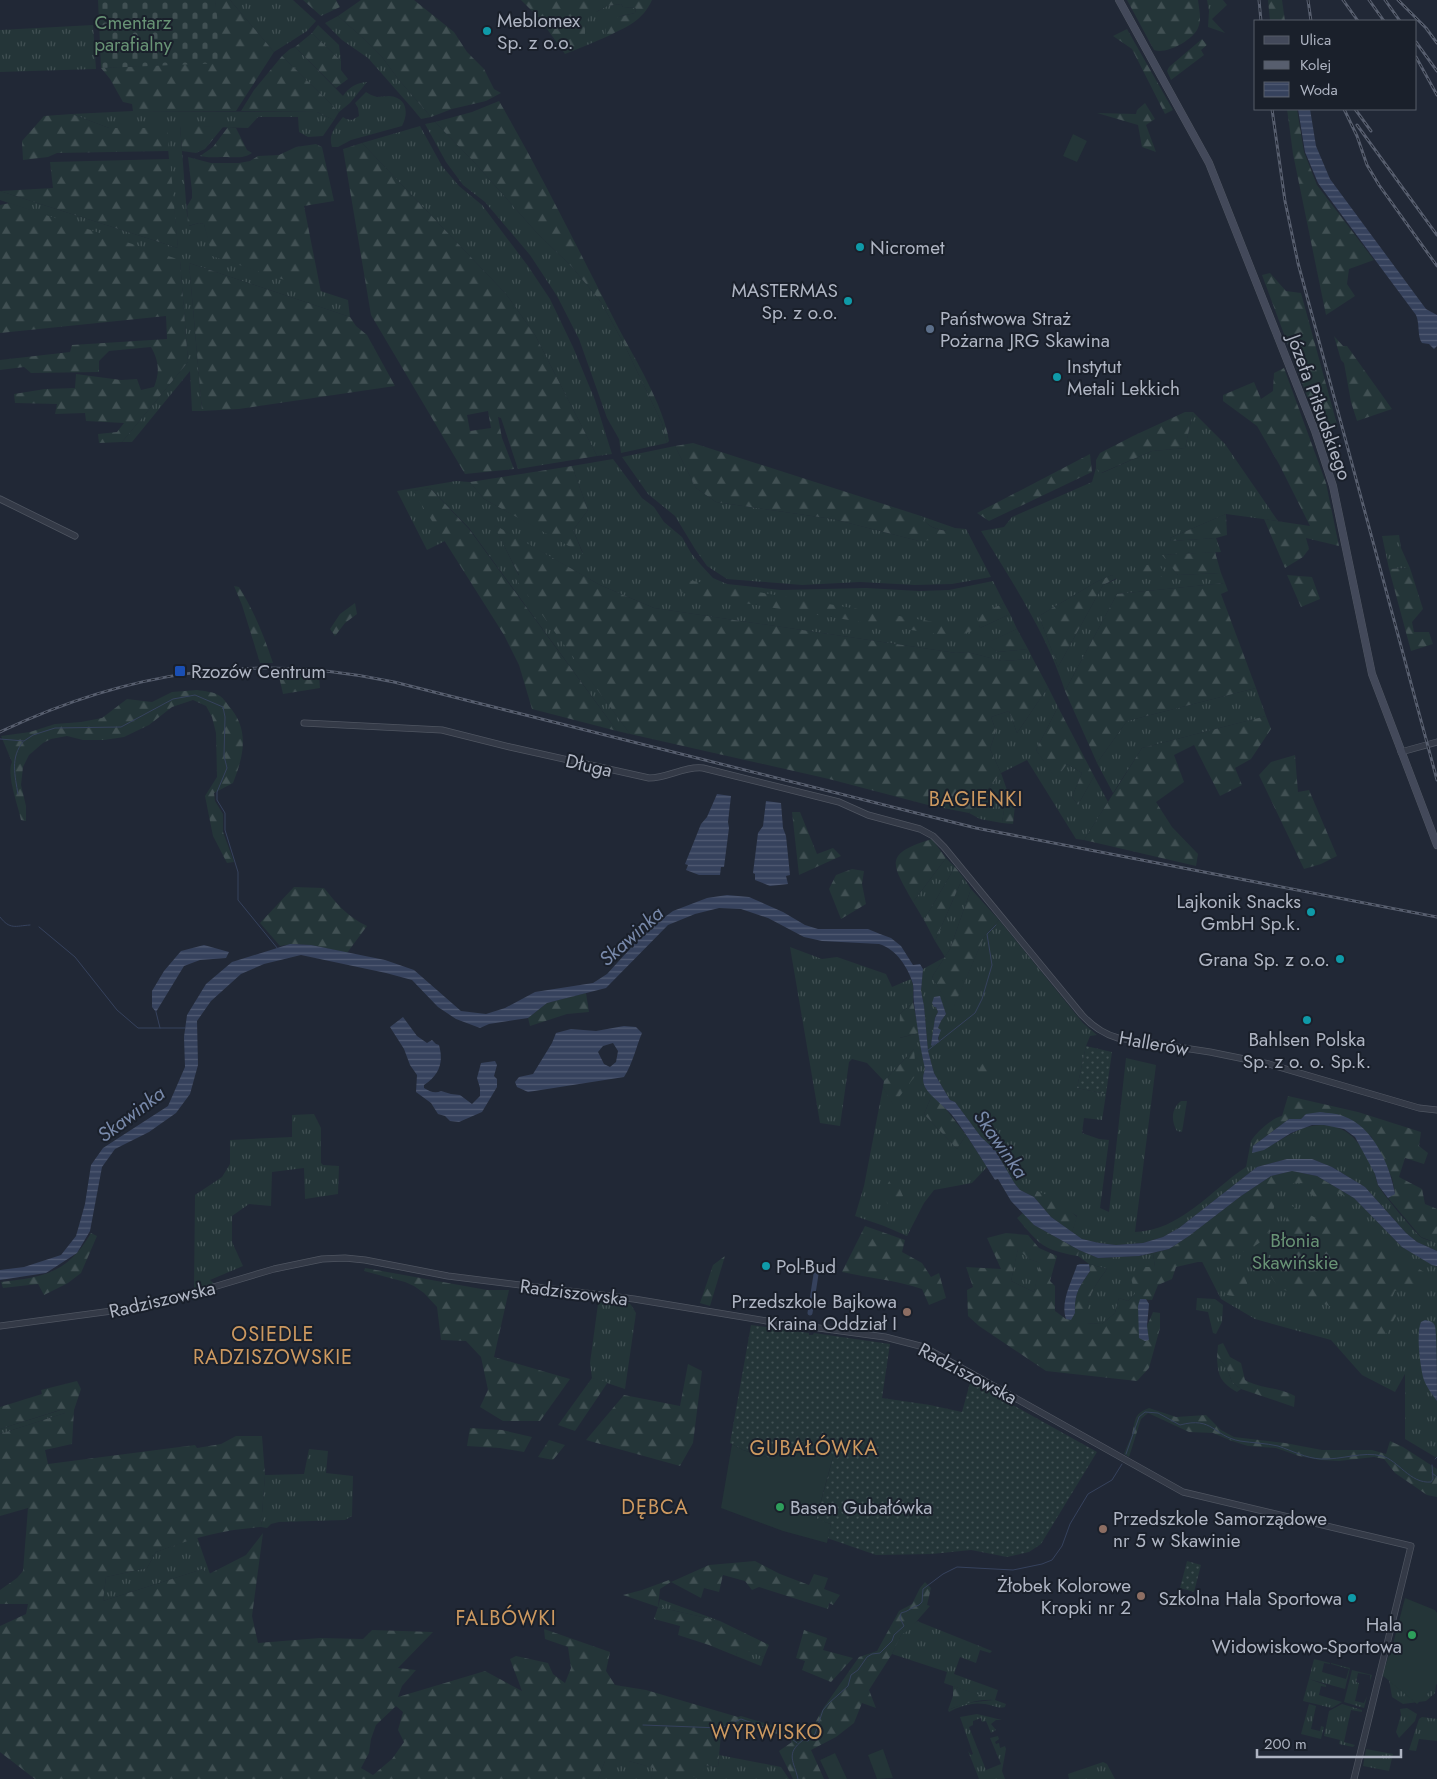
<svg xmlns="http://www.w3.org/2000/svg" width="1437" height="1779" viewBox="0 0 1437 1779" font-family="Jost,sans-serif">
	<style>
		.grass { fill: url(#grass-tufts); fill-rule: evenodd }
		.forest { fill: url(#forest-firs); fill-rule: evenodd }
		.cemetery { fill: url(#cemetery-stones) }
		.garden { fill: url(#garden-dots) }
		.pitch { fill: #243538 }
		.water { fill: url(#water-rules); fill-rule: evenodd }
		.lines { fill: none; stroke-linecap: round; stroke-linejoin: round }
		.stream { stroke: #36425d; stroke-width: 1 }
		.canal { stroke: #36425d; stroke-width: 5 }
		.tertiary-casing { stroke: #4f5561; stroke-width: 7 }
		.secondary-casing { stroke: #4f5561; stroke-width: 8 }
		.tertiary { stroke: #343a47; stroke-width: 5.5 }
		.secondary { stroke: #43495a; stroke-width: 7 }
		.rail-casing { stroke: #575e6e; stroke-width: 3 }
		.rail { stroke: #1a202b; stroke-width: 1; stroke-dasharray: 4; stroke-linecap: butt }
		.culture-dot { fill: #0f9aa8; stroke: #1a202b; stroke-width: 2 }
		.service-dot { fill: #5c6f8a; stroke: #1a202b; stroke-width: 2 }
		.transit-dot { fill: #1a4fb4; stroke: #1a202b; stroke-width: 2 }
		.education-dot { fill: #8d6e63; stroke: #1a202b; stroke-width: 2 }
		.leisure-dot { fill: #2e9e5b; stroke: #1a202b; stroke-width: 2 }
		.labels { text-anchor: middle; stroke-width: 4; stroke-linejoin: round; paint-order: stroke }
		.poi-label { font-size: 19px; fill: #afb5c3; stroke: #1a202b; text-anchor: start }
		.park-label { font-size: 19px; fill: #689375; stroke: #1a202b }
		.street-label { font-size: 19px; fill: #afb5c3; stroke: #1a202b }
		.neighbourhood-label { font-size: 20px; letter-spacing: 1px; fill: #cd9960; stroke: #1a202b }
		.water-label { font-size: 20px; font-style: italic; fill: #7889aa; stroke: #1a202b }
	</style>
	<defs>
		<pattern id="grass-tufts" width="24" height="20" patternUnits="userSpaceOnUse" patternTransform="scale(1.25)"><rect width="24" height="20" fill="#243538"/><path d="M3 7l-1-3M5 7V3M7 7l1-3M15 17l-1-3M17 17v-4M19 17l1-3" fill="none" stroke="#415053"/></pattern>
		<pattern id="forest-firs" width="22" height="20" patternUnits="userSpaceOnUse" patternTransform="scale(1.25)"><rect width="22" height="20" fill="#243538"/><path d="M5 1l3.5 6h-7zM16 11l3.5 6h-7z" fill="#415053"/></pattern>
		<pattern id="cemetery-stones" width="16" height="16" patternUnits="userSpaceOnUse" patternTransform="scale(1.25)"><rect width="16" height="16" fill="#243538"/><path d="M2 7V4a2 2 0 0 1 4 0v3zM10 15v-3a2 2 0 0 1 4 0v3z" fill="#415053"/></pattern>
		<pattern id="garden-dots" width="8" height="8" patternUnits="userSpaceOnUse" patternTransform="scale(1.25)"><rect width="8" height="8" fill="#243538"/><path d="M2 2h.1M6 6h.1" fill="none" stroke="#415053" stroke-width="1.8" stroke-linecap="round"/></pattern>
		<pattern id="water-rules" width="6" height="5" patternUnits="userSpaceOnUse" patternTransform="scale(1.25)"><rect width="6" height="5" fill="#36425d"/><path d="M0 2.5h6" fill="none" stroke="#515b73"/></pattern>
	</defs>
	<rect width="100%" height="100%" fill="#212836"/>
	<path class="grass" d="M230,0H293L316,21L307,31L274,52Z
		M1207,0H1223L1227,5L1212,19L1225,33L1208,27L1209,11Z
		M621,4L623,7L636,8L635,13L621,16L606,24V37L585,46V28L589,12H596L607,6Z
		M338,16L364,39L382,57L399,80L431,117L421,119L412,108L368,58L342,40L325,23Z
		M93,25L96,69L0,72V30Z
		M318,25L339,45L341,61L312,33Z
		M295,47L343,96C349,87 356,83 367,82L350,103L339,112L282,56L290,49Z
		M366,92C369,94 373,96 377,97C381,97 385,96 389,96C407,97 409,113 402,126L351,140L338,147H332C328,135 335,127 343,117L346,119L352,120L359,116L358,108L355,103Z
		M133,111L317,112L334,120L323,136L308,137L299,132L298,117H258L248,128L180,126L187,214L189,226L199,223L204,224L213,256L348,300L350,317L189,263L202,411H192L190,371L132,442H122L188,362L180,261L0,200V191L178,248L166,129L109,128L72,114Z
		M435,122L474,162L537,233L572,267L601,302L624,344L662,423L667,443L621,453L619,439L607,418L579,339L557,296L530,255L485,202L463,185L446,162L425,124Z
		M420,126L442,166L459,186L482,205L528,266L550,299L573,347L595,400L612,454L597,456L535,335L506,294L362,143Z
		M1193,412L1225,444L1278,521L1226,514L1170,538L1171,541L1216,538L1221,552L1163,555L1178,575L1221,573L1225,583L1117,594L1065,691C1047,634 1012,582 981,531L1004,527L1012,517L1092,482L1096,468L1102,473L1152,451L1185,448ZM1112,575L1117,579L1103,585L1058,667L1039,616L1098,581Z
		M675,446L696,488L716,502L833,519L919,541L947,531C934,528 929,528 921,516L955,528L966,529L991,577L952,584L915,585L860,582L802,585L727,579L707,566L695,549L675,516L648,494L622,457Z
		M613,459L642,498L654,507L664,522L682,537L691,553L701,565L713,578L727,584L781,590L866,588L919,591L949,590L993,581L1004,603L978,616L980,628L1010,614L1017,629L987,643L997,652L1028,649L1033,659L1002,661L967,652L956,653L654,608L600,585L494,525L519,576L516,578L630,734L617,731L469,528L430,488L414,491L445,541L427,550L397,491L456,481L470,482L484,499L583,553L573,530L588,510L572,466Z
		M1399,535L1401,548L1410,568L1389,569L1382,536Z
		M1048,687L1058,707L1036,750L1056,778L1067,764L1082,773L1072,797L1078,805L1094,776L1108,802L1084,840L1076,839L1027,760L1001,773L1007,790L1002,823L980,819L969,813L1001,773L990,749L996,731L991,717L1009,711L1017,733Z
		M1256,688L1266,716L1142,748L1113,793L1097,763L1127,721Z
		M946,858L955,867L924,920L913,902Z
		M963,877L971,889L950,949L932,977L952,1010L984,937L999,920L1083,1023L1097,1035L1090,1036L1086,1046L1077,1088L1106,1094L1102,1120L1084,1118L1082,1133L1099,1139L1109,1140L1100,1208L1109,1212L1126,1058L1156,1065L1135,1232C1180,1231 1211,1190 1246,1167L1251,1141L1253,1146L1252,1152C1278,1147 1294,1125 1322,1125C1352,1125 1364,1149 1375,1174C1376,1177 1376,1181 1378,1185C1381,1192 1416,1234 1422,1238C1426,1240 1432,1241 1437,1243V1251L1417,1242L1406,1233L1365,1187L1332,1167L1312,1159H1287L1257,1167L1179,1228L1163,1237L1143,1243L1116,1245L1099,1243L1082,1239L1072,1232L1077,1216L1037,1191L1034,1197L1020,1190L1015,1184L995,1150L981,1137L955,1102L950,1100L934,1073L928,1051L924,1006L921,991L923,969L945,957L935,941ZM940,997L946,1014L941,1021L938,1028L939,1042L931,1045L935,1018L938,1012L933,1001Z
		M790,947L822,959L837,957L886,974L892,987L911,979L913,985V1002L900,1014V1038L919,1033L925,1069L923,1080L926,1089L932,1095L924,1114L957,1149L966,1135L987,1167L972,1183L934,1190L924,1203L907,1236L884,1226L855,1216L864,1186L883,1087L893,1104L914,1049L884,1081L867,1063L852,1059L849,1062L840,1126L820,1123Z
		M1181,1101H1187L1182,1132L1177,1131C1171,1121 1171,1109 1181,1101Z
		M314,1114L321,1128V1163L323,1165L339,1166L338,1194L305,1199L304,1168L272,1172L271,1206L249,1204L232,1216V1242L243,1266L210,1280L214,1284L194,1288L195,1195L222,1177L230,1164V1140L292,1137V1115Z
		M1292,1171L1354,1198L1402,1247L1437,1267V1458L1405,1439V1374L1395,1392L1362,1375L1331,1340L1255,1319L1221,1299L1189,1236Z
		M1018,1248L1029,1259L1041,1263L1034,1292L1011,1281Z
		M1079,1250L1098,1258L1139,1256L1153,1253L1155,1267L1135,1294L1128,1301L1119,1298L1115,1313L1102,1324L1085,1323C1085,1301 1094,1286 1107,1269L1089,1264L1078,1256Z
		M601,1298L629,1303L631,1305L636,1313L625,1389L592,1378L590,1363L598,1304L595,1300Z
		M1197,1298L1215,1299L1223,1305L1222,1322L1216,1334L1213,1333L1208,1312L1196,1310Z
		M1217,1357L1226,1366L1232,1382L1241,1389L1237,1392C1220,1382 1218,1376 1217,1357Z
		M64,1409L65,1413L0,1434V1429Z
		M309,1449L328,1451L326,1473L353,1476L352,1516L345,1520L279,1522L271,1524L267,1528L261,1527L265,1475L304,1474Z
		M197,1537L210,1574L207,1576L203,1569L103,1601L106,1577L147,1568L156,1552Z
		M660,1599L720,1621L658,1607Z
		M917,1621L992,1651L990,1653L980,1650L976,1663L960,1657L954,1674L998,1690L995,1700L1006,1704L1005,1707C998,1709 993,1705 985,1704C972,1702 960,1706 949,1712L948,1710L966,1703L993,1700L944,1683L947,1672L892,1654L901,1635Z
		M738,1647L764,1657L761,1666L736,1656Z
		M1314,1659L1330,1663V1664L1324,1663L1322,1672L1346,1679L1349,1669L1331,1664V1663L1350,1668L1345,1689L1309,1679Z
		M1352,1670L1372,1675L1370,1681V1675L1358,1673L1356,1682L1359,1683L1355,1701L1364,1703L1367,1696L1364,1708L1344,1702Z
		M1437,1677L1435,1693L1426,1701L1403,1704L1392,1697L1389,1679Z
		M1309,1679L1326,1685V1687L1321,1686L1319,1695L1342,1702L1332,1708L1303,1701Z
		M1309,1704L1316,1706L1311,1729L1320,1731L1321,1726L1324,1727L1321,1739L1301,1734Z
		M1342,1704L1362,1710V1712L1351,1710L1344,1742L1355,1745L1353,1747L1339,1744L1340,1740L1324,1736L1329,1711Z
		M1407,1708L1417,1714L1415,1721L1399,1738L1396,1732L1401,1715L1400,1709Z
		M977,1714L1002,1720H996L991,1724L996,1730L991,1733L986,1721L982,1722L981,1718L973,1721V1725L969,1727L986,1770L1001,1764L990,1738L998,1736L999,1739L995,1742L996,1744L999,1743L1000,1748L1005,1746L1006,1749L1002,1771L1005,1779H979L968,1751L971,1755L973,1754L960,1717Z
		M1422,1717L1437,1719V1741L1419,1739L1416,1751L1409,1750L1419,1719Z
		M1366,1749L1393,1754L1389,1771L1363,1766Z
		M719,1755L781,1767L789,1779H673L674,1775L704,1765L718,1767Z
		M605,1761H629L654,1768L651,1779H598Z
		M1103,1762L1107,1764L1115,1779H1069L1068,1774Z"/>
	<path class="forest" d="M215,0H230L274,52L236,111H133L132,104L123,102L110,79L101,68L159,65L216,16Z
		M303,0H336L340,7L321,16Z
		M361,0H414L454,32L467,52L484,69L494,89L501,93L486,101L452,109L431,117L399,80L382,57L364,39L338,16Z
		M521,0H652C642,22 626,27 606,37V24L610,19L635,13L636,8L623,7L621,4L607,6L596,12H590L585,28V46L565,54L540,19Z
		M1127,0H1198C1199,9 1202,19 1198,28C1193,40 1166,55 1154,50Z
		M1268,0H1282L1285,21H1270Z
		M1127,29L1173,110L1165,114L1132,49L1113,36Z
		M312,33L341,61V70L348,79L336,88L295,47Z
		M1202,39L1207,45L1201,50L1204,55L1171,80L1167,71L1169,67Z
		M282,56L339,112L334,120L317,112L241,111L254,90Z
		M499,101C542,175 579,251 618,327C635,359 664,406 669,441L667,443L662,423L624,344L601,302L572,267L537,233L474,162L435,122L472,112Z
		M1145,103L1155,119L1146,125L1156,152L1142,147L1138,125L1097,113L1136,114L1137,110Z
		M1287,109H1297L1304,152L1317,185L1374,260L1349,269L1347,284L1355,296L1326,315L1293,154Z
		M72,114L109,128H167L169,151L57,153L48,157L23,160L22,141L44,116Z
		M180,125L223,127L205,149L196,153L182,151Z
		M228,127L236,128L247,150L252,153C243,159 235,157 224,157C215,157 209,158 200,156L213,147Z
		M362,143L506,294L535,335L597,456L518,469L501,418L498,417L502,438L514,469L465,474L371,315L343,149ZM488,411L491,428L470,431L467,415Z
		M316,144L322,147L334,201L304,206L321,292L212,256L204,224L199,223L188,226L187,206L192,198V191L188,157L211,163H239L250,161L258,156L279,155L296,147Z
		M170,159L178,248L0,191L53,188L50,162Z
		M10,203L180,260L188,362L122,442L99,443L98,434L117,432L124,423L86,421L85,413L55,414L57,404L15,403L14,394L45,389L75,388L76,374L121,380L137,379L141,390L154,387C160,372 159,361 151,347L109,351L99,361V372L31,373L24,367L0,370V360L70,352L72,345L167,339L166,316L0,333V205Z
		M189,263L350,317L356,326L367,335L395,386L239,409L202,411Z
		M1270,273L1286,291L1301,293L1338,428L1320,424L1314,408L1307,396L1262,275Z
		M1334,336L1343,346H1347L1392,409L1357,421L1351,402L1344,363L1341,360Z
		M1284,368L1326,483L1339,546L1306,538L1309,549L1303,557L1285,568L1264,519L1310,526L1279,464L1257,426L1223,401V395L1254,382L1261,399L1273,391L1274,373Z
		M1185,412H1193L1185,448L1152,451L1101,473L1096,468V460L1100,453L1133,436Z
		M693,443L921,516C929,528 935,529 948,531L944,539L919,541L833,519L716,502L696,488L675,446Z
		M1090,454L1092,472L989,521L977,513Z
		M572,466L588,510L573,530L583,554L484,499L470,482Z
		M430,488L469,529L617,731L532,709L519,665L504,635L413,491Z
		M1226,514L1227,535L1216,538L1171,541L1170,538Z
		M493,524L600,585L654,608L956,653L967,652L1002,661L1033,659L1048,687L1017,733L1009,711L991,717L996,731L990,749L1001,773L969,813L928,805L829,779L630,734L515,578L519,575Z
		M1215,552L1221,573L1178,575L1162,555Z
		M1158,564L1167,576L1143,579L1134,566Z
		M1410,568L1423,609L1412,622L1414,632H1429L1433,644L1411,651L1389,569Z
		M1112,575L1117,578L1103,585L1058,667L1039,616L1098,581Z
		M1287,575L1312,577L1320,599L1301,607Z
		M675,578L952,625L973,619L972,631L955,637L681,593Z
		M1225,583L1228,591L1221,594L1256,688L1127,721L1097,763L1065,691L1117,594Z
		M234,586L239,587C254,611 264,636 273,663H260L242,605Z
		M355,603L357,614L345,623L335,636L330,629L340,614Z
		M1004,603L1010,614L980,628L977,616Z
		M1017,629L1028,649L997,652L986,643Z
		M278,672L319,676L320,688L283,694Z
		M197,690C204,691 215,692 220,696C223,698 226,702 228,705C250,729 244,755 233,783L214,793L215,801L223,814V832L234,862L227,863L213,836L205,796L217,777L216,733L212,717L206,706L193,700L172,707L149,725L124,737L104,740H83L67,736L51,739L43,743L29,755L23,767L21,785L26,806V821L21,820C18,805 6,775 12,762L1,736L30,732L55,724L81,722L102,718L127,699L152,702L172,692Z
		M1058,707L1094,776L1078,805L1072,797L1082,773L1067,764L1056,779L1036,750Z
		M1266,716L1271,729L1251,759L1235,768L1242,785L1220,796L1194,745L1174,755L1184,782L1156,802L1172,827L1198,854L1196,866L1084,840L1142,748Z
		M1295,755L1298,792L1309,790L1337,856L1321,864L1304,869L1259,775L1271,762Z
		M1007,790L1015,805L1013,824L1002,823Z
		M792,812H800L817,854L833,848L841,856L799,875Z
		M932,839L946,858L913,902C892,864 882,854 932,839Z
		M955,867L963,877L935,941L924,920Z
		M852,869L864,871L862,884L866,904L841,919L829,889L836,875Z
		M294,887L324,888C337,904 348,917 367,926L347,953C325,948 303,941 280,946L260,923Z
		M971,889L999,920L984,937L952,1011L932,977L950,949Z
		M586,993L589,1012L567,1014L530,1026L528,1018L547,1003Z
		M913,1002L919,1033L899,1038L900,1014Z
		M914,1049L916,1075L893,1105L883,1087L884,1081Z
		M984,1058H990L993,1070L987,1085L979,1084L977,1074Z
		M932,1095L942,1104L966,1135L957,1149L924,1114Z
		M1288,1096L1358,1112L1421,1132L1419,1146L1428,1153L1424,1164L1405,1158L1399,1177L1422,1189L1425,1204L1437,1209V1243L1421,1237L1388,1198L1395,1193L1392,1178L1371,1136L1306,1114L1301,1119H1289L1253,1146L1251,1141C1257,1132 1272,1118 1282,1116Z
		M896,1169L899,1187L903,1196L895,1207L887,1203L886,1187Z
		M1292,1171L1317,1176L1354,1198C1338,1195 1329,1188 1315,1185C1306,1182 1295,1184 1286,1184L1277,1193L1269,1231L1262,1241L1250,1249L1216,1262H1198L1176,1267L1172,1279L1158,1285L1152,1300L1141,1299L1148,1340L1147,1326L1153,1312L1160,1313V1328L1149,1368L1137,1381L1046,1371L979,1326L968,1316L967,1290L973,1287L966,1267L1001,1269L987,1238L1006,1233L1028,1235L1039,1248L1057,1256L1050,1281L1055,1286V1311L1066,1319L1075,1313C1074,1294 1079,1287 1090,1271L1089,1264L1107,1269C1094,1286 1085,1301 1086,1323L1102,1324L1115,1313L1119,1298L1128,1301L1135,1294L1130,1274L1143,1267H1155L1153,1253L1169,1249L1189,1236L1241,1196L1271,1176ZM1018,1249L1029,1259L1040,1263L1034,1292L1011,1281Z
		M1311,1188L1326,1192L1337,1199L1394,1254L1424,1272L1426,1284L1395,1291L1392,1298L1396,1316L1384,1338L1338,1309L1279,1288L1270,1275L1283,1233L1290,1205L1316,1218L1322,1204L1305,1189Z
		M1037,1191L1057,1199L1077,1217L1072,1232L1051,1217L1034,1197Z
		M1023,1213L1034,1225L1079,1250L1078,1256C1043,1250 1040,1245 1017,1218Z
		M865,1226L905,1240L902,1252L922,1263L931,1277L939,1273L946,1298L929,1305L922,1289C896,1280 869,1278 842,1272Z
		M91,1233L97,1236L81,1273L68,1283L44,1295L38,1284L3,1288L1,1282C44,1277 68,1273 91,1233Z
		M725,1256L710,1306L700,1303L713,1265Z
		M365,1268L487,1290H509L494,1357L570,1379L540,1421H503L480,1407L488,1390L481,1357L466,1341L441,1340L437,1307L424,1293L414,1286L405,1282L364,1271Z
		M1244,1274L1248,1286C1242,1297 1238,1297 1227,1295L1221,1286V1280L1230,1276L1236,1278Z
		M1223,1343L1230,1357L1241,1363L1245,1380C1261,1389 1279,1387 1295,1396L1294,1407L1241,1389L1232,1382L1226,1366L1217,1357L1218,1345Z
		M688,1364L702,1371L693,1443L680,1466L586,1440L624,1395L680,1406Z
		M592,1378L608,1382L575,1431L558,1425Z
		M77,1381L81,1389L74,1410L72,1444L45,1450L48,1464L195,1445L197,1448L221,1444L236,1436H262L265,1475L261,1527C220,1530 194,1538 156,1552L147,1568L106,1577L103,1601L203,1569L207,1575L246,1555L263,1533L252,1616L258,1643L320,1638L363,1639L372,1630L433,1632L398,1668L416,1670L402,1686L398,1697L485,1671L522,1691L510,1659L516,1656L548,1663L553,1674L565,1683L571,1668L568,1647L545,1639L544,1629L610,1652L606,1671L615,1685L646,1690L738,1717L741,1716L804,1735L815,1723L824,1707L859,1657L877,1651L899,1611L912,1604L920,1588L925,1582L931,1588L927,1605L930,1606L909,1630L901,1635L892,1654L869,1690L876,1708L862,1703L854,1723L836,1737L811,1750L824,1779H793L779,1751L792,1742L790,1739L744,1722L721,1734L718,1767L704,1765L702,1777L675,1776L673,1779H651L653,1768L629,1761H605L598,1779H35L0,1752V1626L26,1614L28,1604H0V1590L17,1578L23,1571L28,1508L0,1516V1434L65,1413L63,1409L0,1429V1407L42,1394L41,1390ZM396,1706L403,1712L398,1730L404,1742L392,1759L373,1775L361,1768L369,1753L371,1739L376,1725Z
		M1149,1408L1176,1417L1206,1415L1221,1430L1234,1437L1285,1443L1322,1450H1372L1386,1454L1390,1441L1403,1447L1437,1469V1497L1427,1495L1395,1473L1384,1459L1374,1457L1339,1461L1320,1460L1299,1456L1276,1448L1248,1446L1232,1441L1213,1433L1189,1432L1148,1413L1141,1419L1129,1457L1124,1454C1126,1447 1130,1441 1132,1434C1136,1420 1133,1414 1149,1408Z
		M470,1428L502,1430L532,1437L524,1452L500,1448L467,1446Z
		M549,1440L565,1445L553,1460L538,1457Z
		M755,1561L780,1574L809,1585L814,1574L828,1578L824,1589L840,1595L833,1605L829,1603L828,1609L759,1587L752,1590L745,1581L723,1575L719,1592L704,1588L701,1598L671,1582L660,1589L658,1607L720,1621L769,1645L764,1657L738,1648L736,1656L709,1645L678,1635L680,1626L654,1619L658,1607L623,1595L642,1590L669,1580L671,1582L709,1565Z
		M804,1630L827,1638L823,1650L853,1658L831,1682L802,1670L805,1661L796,1658Z
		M953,1686L995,1700C978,1699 964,1704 948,1710L953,1696Z"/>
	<path class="cemetery" d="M98,0H215L223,63L101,68Z"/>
	<path class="garden" d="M1086,1046L1112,1052L1106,1094L1077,1088Z
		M751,1325L809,1333V1335H813L814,1333L890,1344L882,1398L930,1405L962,1412L971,1379L1004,1400L1097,1452L1041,1544L1029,1552L1007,1557L971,1550L932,1554L876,1555L827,1538L831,1524L816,1520L833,1457L802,1442L773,1459L743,1450L730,1443Z
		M1187,1561L1201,1565L1194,1592L1180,1588Z"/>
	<path class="pitch" d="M1073,134L1087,141L1077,162L1063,156Z
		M820,1438L833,1457L816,1519L831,1524L827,1543L783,1531L721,1508L732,1444L743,1450L773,1459L802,1442Z
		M1405,1598L1435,1610L1437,1613V1684L1417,1704L1382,1675L1394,1640Z
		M883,1749L893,1778L877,1779L868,1755Z
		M835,1753L847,1779H829L820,1760Z"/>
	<path class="water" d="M1298,109H1310L1316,146L1330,179L1426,309L1437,315V346L1434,349L1429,344L1422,343C1417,336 1420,324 1416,315L1318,183L1305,152Z
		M717,794L731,796L728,822L729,828L724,867H721L720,875H699L686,870L688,865L685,864L701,824L707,817Z
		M766,801L781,803L783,828L786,836L790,875L786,876L788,884L770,886L755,880V874L753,873L758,833L763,826Z
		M727,895L749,897L783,912L805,925L818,929H868L880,934L891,938L901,946L913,965L920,964L923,969L921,991L924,1006L928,1051L934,1073L950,1100L955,1102L981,1137L995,1150L1015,1184L1020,1190L1034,1197L1051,1217L1082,1239L1099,1243L1116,1245L1143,1243L1163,1237L1179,1228L1257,1167L1287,1159H1312L1332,1167L1365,1187L1406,1233L1417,1242L1437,1251V1266L1432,1265L1402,1247L1354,1198L1317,1176L1292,1171L1271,1176L1241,1196L1189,1236L1169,1249L1139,1256L1098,1258L1079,1250L1034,1225L1011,1201L998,1179L995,1180C981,1158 968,1136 952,1115C945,1107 929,1095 925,1087C922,1081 923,1075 925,1069C920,1047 917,1025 914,1003C913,997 914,990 913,984C908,967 896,949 879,944L822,941L804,937L768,918L741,909L719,908L695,914L668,925L606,988L547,1003L528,1018L489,1024L480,1028L456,1019L438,1007L412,980L386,973L301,955L264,964L241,974L211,1001L197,1021L198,1065L190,1094L176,1113L149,1132L115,1149L102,1167L90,1231L77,1253L46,1273L0,1280V1270L24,1267L61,1255L76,1236L85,1204L91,1165L103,1148L168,1106L185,1067L184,1037L187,1015L206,984L232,962L290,944L311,945L385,960L414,970L461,1011L486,1014L505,1008L535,992L593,983L607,974L648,929L673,911L707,898Z
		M204,945L229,952L226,958L200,960L184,966L156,1012L152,1007V991L164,971L181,951Z
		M940,996L946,1014L941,1021L938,1028L941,1030L938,1038L939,1042L932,1046L931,1045L935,1018L938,1012L936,1007H934L932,1003L934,997Z
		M403,1017L417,1036L427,1043L432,1040L436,1044L439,1045C444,1063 439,1075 424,1085V1088C429,1091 435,1094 441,1091L451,1094L460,1095L472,1104L480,1096V1088L477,1078L481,1063L495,1061L497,1065L494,1076L497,1079V1087L482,1112L459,1122L450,1121L445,1116L438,1114L431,1103L416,1092L417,1075L410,1065L404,1049L390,1027Z
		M624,1026L636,1027L642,1033C636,1047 633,1063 624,1077L528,1092L517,1087L515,1082L519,1077L533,1074L552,1043L556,1033L571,1029L596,1031ZM613,1043L618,1051L616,1062L610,1067L604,1064L598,1052L603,1046Z
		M1320,1112C1327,1113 1336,1113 1343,1116C1373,1126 1390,1165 1395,1194L1388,1198L1378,1185L1375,1174L1355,1137L1344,1129L1324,1125H1312L1291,1133L1264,1150L1252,1153L1253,1146L1289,1119H1301L1306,1114Z
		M1080,1264H1089L1090,1271C1079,1287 1074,1294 1075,1313L1071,1320L1066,1319C1060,1302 1072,1281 1077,1265Z
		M1140,1299H1146L1149,1304L1147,1326L1149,1340L1145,1341L1139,1338L1138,1306Z
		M1425,1320C1429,1321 1433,1321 1435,1326C1437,1336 1437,1387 1437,1401C1432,1394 1425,1385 1423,1377C1420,1365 1416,1333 1421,1322Z"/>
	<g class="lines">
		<path class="stream" d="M0,739L24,741L33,735L55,728L121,727L173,699L195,695L223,707L225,717L224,756L227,768L217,792V800L225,813V830L238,872V900L278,949
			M18,794C15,776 10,757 23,742
			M0,917C10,930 15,926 30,925
			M39,927L75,957L117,1010L138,1028H185
			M156,1012L160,1028
			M927,1051L975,1013L982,999L992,965L987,934L996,925
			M1126,1454L1139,1417L1145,1412L1158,1413L1180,1425C1213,1416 1213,1436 1240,1441C1253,1443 1265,1443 1278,1446C1293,1451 1305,1458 1321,1459C1341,1460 1363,1451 1382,1456C1398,1460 1410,1484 1431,1482L1433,1479L1432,1465
			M1435,1459L1437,1457
			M1432,1473L1437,1477
			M643,1725L721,1728L741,1719L787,1735L797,1743
			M798,1779C794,1761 785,1754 803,1740L808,1741L815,1734L823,1710L829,1703L848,1686L851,1675L858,1670L867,1657L872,1654L880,1653L892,1641L894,1635L904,1626L900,1618L901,1613C908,1612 913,1606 919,1605L922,1602L923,1589L943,1574L957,1567L1013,1570L1042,1564L1052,1560L1062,1546L1070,1524L1088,1494L1112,1480L1122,1464"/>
		<path class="canal" d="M810,1313L817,1268"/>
		<g class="tertiary-casing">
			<path id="tertiary" d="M0,499L75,536
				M304,723L442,730L510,747L649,778C668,778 684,766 703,768L839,802L868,815L920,829L933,836L944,847L1082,1015C1093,1027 1103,1034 1118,1038L1210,1052L1269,1064L1419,1108L1437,1110
				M1401,752L1437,742
				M0,1326L134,1308L163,1302L274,1269L322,1259L345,1258L365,1260L448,1276L634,1299L767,1321L885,1337L924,1347L1183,1492L1411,1546L1354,1779"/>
		</g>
		<g class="secondary-casing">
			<path id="secondary" d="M1119,0L1209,163L1315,431L1333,486L1372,674L1437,845"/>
		</g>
		<use href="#tertiary" class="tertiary"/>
		<use href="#secondary" class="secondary"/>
		<g class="rail-casing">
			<path id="rail" d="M1259,0L1261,21
				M1308,0L1311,21
				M1343,0L1358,21
				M1369,0L1384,21
				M1385,0L1400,21
				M1398,0L1426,28L1437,43
				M1416,42L1437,71
				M1416,57L1437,95
				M1272,109L1285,201L1298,263L1437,780
				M1344,109L1357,136L1367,165L1379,185L1437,266
				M1355,109L1371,131
				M1357,125L1437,235
				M0,732C128,671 254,652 394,682L976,828L1437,917"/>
		</g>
		<use href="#rail" class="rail"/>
	</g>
	<g class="culture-dot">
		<circle cx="487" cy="31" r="5"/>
		<circle cx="860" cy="247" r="5"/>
		<circle cx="848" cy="301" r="5"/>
		<circle cx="1057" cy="377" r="5"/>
		<circle cx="1311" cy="912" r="5"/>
		<circle cx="1340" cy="959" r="5"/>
		<circle cx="1307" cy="1020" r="5"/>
		<circle cx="766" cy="1266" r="5"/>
		<circle cx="1352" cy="1598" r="5"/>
	</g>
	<circle class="service-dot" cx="930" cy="329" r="5"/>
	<rect class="transit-dot" x="174" y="665" width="12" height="12" rx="2.5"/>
	<g class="education-dot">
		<circle cx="907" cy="1312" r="5"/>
		<circle cx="1103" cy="1529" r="5"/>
		<circle cx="1141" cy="1596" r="5"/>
	</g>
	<g class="leisure-dot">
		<circle cx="780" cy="1507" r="5"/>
		<circle cx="1412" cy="1635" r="5"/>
	</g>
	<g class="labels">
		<g class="poi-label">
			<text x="497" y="27">Meblomex<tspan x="497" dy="22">Sp. z o.o.</tspan></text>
			<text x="870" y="254">Nicromet</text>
			<text x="838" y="297" text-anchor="end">MASTERMAS<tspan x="838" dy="22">Sp. z o.o.</tspan></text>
			<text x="940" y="325">Państwowa Straż<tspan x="940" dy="22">Pożarna JRG Skawina</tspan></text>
			<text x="1067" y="373">Instytut<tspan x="1067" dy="22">Metali Lekkich</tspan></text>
			<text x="191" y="678">Rzozów Centrum</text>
			<text x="1301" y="908" text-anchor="end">Lajkonik Snacks<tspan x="1301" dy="22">GmbH Sp.k.</tspan></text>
			<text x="1330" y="966" text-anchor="end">Grana Sp. z o.o.</text>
			<text x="1307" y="1046" text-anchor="middle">Bahlsen Polska<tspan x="1307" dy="22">Sp. z o. o. Sp.k.</tspan></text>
			<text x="776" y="1273">Pol-Bud</text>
			<text x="897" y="1308" text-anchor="end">Przedszkole Bajkowa<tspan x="897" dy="22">Kraina Oddział I</tspan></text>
			<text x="790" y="1514">Basen Gubałówka</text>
			<text x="1113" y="1525">Przedszkole Samorządowe<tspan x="1113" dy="22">nr 5 w Skawinie</tspan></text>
			<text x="1131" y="1592" text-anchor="end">Żłobek Kolorowe<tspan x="1131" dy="22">Kropki nr 2</tspan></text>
			<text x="1342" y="1605" text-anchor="end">Szkolna Hala Sportowa</text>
			<text x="1402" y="1631" text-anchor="end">Hala<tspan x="1402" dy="22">Widowiskowo-Sportowa</tspan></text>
		</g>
		<g class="park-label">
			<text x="133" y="29">Cmentarz<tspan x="133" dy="22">parafialny</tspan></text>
			<text x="1295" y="1247">Błonia<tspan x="1295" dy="22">Skawińskie</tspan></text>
		</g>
		<g class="street-label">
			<text transform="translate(1320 407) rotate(70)" y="7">Józefa Piłsudskiego</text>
			<text transform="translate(589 765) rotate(13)" y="7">Długa</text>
			<text transform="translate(1154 1043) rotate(10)" y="7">Hallerów</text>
			<text transform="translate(574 1292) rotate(7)" y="7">Radziszowska</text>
			<text transform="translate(162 1299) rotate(-13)" y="7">Radziszowska</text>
			<text transform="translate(968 1373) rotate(28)" y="7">Radziszowska</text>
		</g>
		<g class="neighbourhood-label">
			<text x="976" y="806">BAGIENKI</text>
			<text x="273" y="1341">OSIEDLE<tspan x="273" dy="23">RADZISZOWSKIE</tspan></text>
			<text x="814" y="1455">GUBAŁÓWKA</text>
			<text x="655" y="1514">DĘBCA</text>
			<text x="506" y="1625">FALBÓWKI</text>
			<text x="767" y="1739">WYRWISKO</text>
		</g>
		<g class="water-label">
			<text transform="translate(631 936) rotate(-42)" y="7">Skawinka</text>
			<text transform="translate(131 1114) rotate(-37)" y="7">Skawinka</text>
			<text transform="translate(1001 1144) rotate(55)" y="7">Skawinka</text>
		</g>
	</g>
	<rect x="1254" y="20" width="162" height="90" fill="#1a202b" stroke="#565c68"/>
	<rect x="1264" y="36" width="25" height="8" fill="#43495a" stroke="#565c68"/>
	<text x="1300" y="45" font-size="15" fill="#afb5c3">Ulica</text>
	<rect x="1264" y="61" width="25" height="8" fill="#575e6e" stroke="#565c68"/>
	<text x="1300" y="70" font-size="15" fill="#afb5c3">Kolej</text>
	<rect x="1264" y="82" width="25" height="15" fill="url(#water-rules)" stroke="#565c68"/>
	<text x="1300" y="95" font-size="15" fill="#afb5c3">Woda</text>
	<path d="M1257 1749v8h144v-8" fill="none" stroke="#afb5c3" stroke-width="2.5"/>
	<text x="1264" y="1749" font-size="15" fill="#afb5c3" stroke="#1a202b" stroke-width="4" paint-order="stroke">200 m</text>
</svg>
